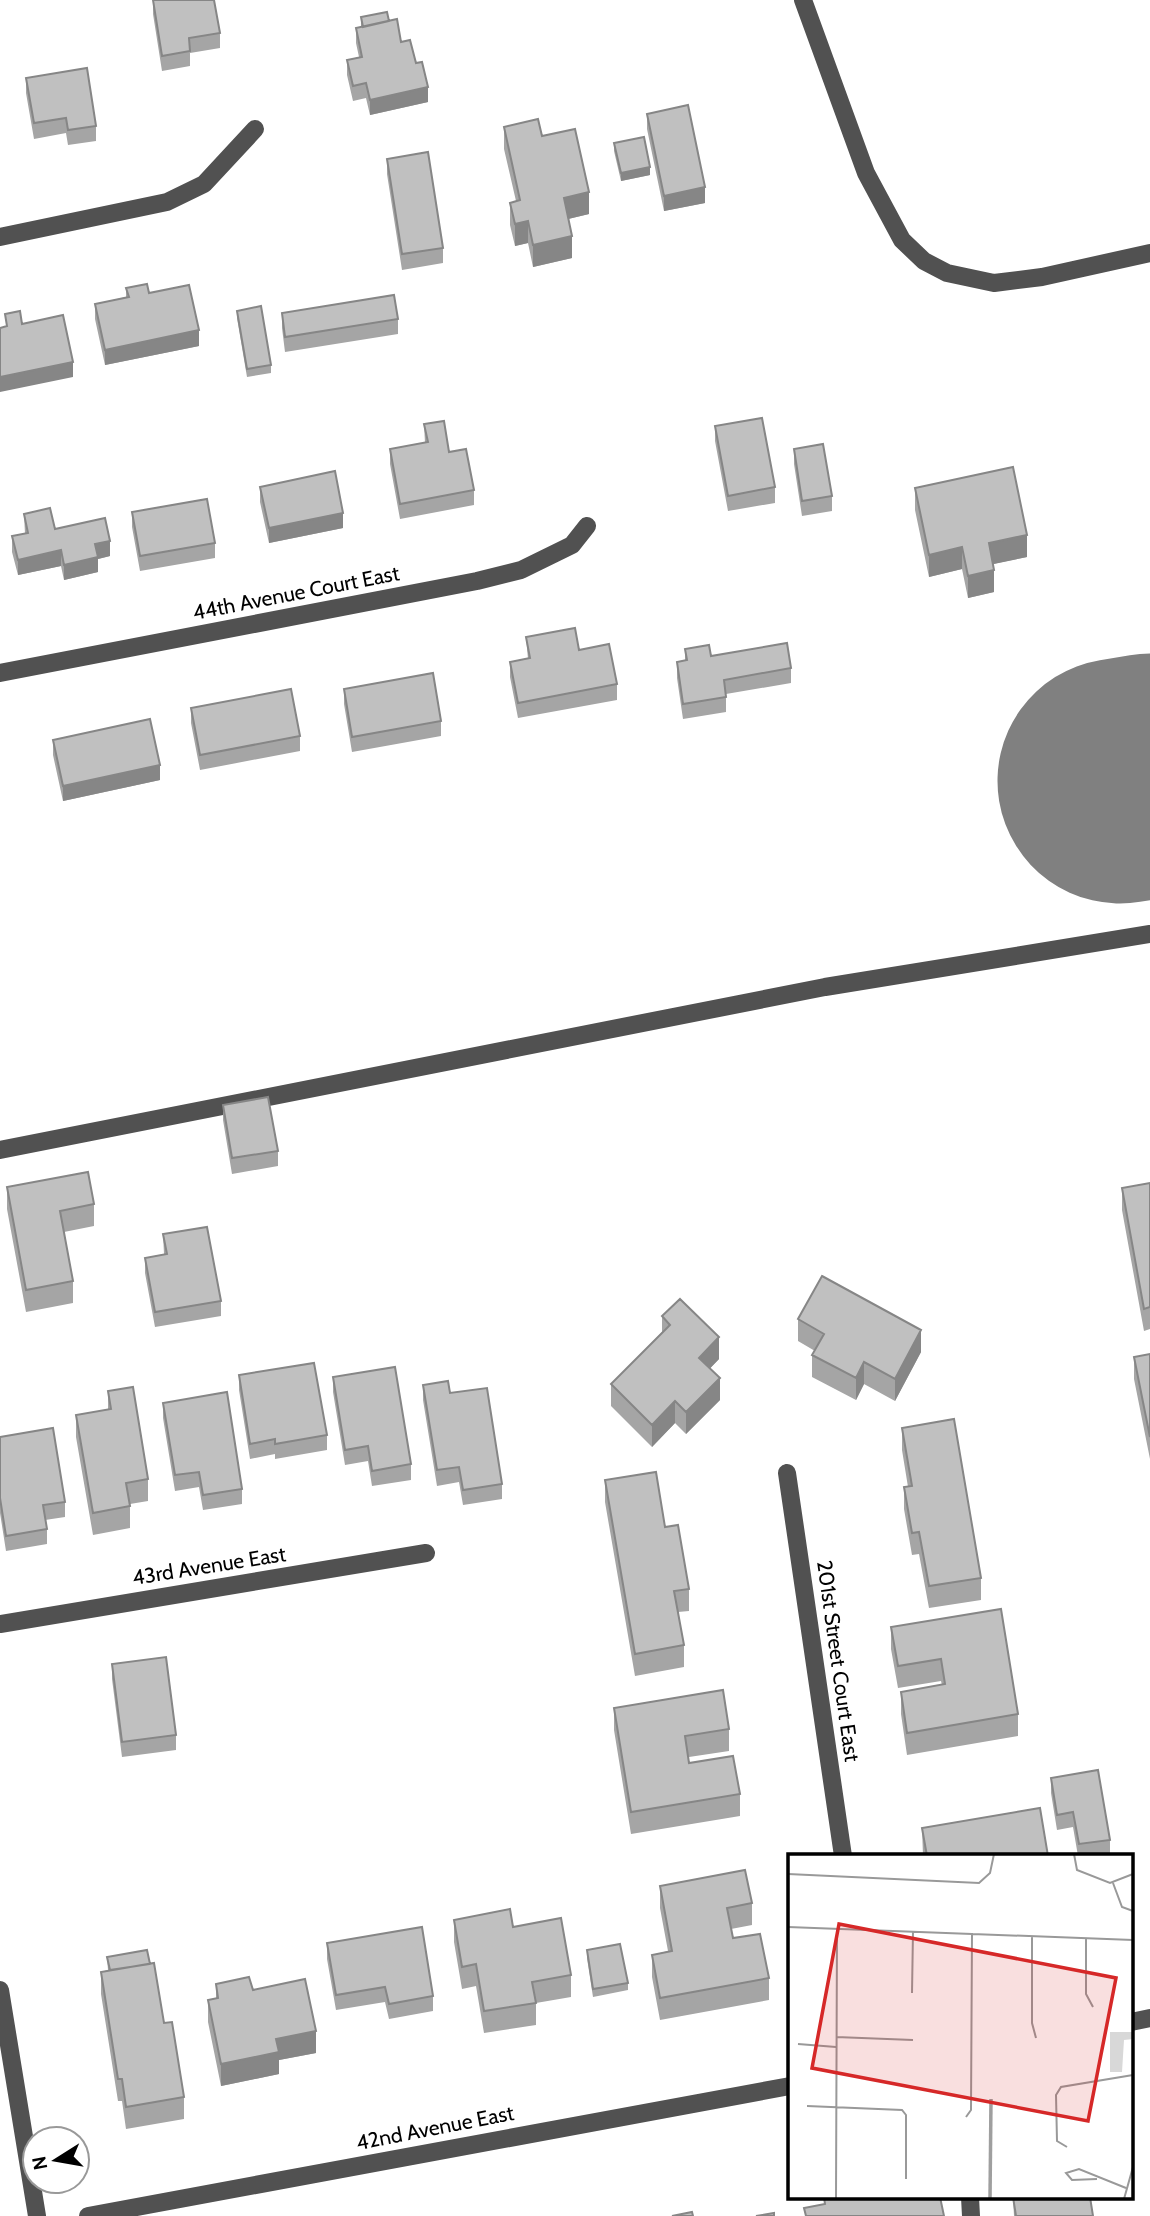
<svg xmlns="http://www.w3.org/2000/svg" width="1150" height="2216" viewBox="0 0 1150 2216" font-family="Cabin,sans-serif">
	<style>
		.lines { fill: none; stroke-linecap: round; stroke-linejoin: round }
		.taxiway { stroke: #808080; stroke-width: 98 }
		.runway { stroke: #808080; stroke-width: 245 }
		.minor { stroke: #515151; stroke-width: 18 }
		.wall { fill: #a5a5a5 }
		.shaded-wall { fill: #868686 }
		.building { fill: #c0c0c0; stroke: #868686; stroke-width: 2 }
		.labels { text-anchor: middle; stroke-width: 6; stroke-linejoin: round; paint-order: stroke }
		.street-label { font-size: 21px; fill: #000; stroke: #fff }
		.inset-river { fill: none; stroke: #9f9f9f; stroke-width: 3.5 }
		.inset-road { fill: none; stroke: #999; stroke-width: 2 }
		.view { fill: #d62828; fill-opacity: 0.15; stroke: #d62828; stroke-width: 3.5 }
		.inset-edge { fill: none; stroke: #000; stroke-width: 3.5 }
	</style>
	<rect width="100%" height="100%" fill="#fff"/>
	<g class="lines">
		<path class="taxiway" d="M1120,781L1131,825"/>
		<path class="runway" d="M1120,781L1150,776"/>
		<path class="minor" d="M803,0L866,173L902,240L924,261L947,273L994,283L1042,277L1150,253
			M0,237L167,202L204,184L255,129
			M0,673L477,581L521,570L572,545L587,526
			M0,1150L825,987L1150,934
			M787,1473L843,1856
			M0,1624L426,1553
			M0,1990L37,2216
			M1131,2022L1150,2018
			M970,2197L971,2216
			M88,2216L790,2086"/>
	</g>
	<path class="wall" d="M153,0L220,33V48L190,53V66L162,71L153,14Z
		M361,17L389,21L401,42L416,63L428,102L370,115L366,98L353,101L347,75V60L359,57L356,43V28L361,27Z
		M26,78L96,126V141L68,145L66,133L34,139L26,93Z
		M647,114L705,203L664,211L647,129Z
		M504,127L542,136L589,214L568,219L572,258L533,267L528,243L515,246L510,225V203L516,201L504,149Z
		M614,143L650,175L621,181L614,151Z
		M387,159L443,248V263L402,270L387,174Z
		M126,288L149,293L199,346L105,365L95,319V304L126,297Z
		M237,311L271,365V373L247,377L237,318Z
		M282,313L398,319V334L285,352L282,328Z
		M424,424L449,452L474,490V505L400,519L390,464V449L425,443Z
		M715,426L775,487V503L728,511L715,441Z
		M794,449L832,496V511L802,516L794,464Z
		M260,487L343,528L269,543L260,502Z
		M915,488L1027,557L993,564L994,592L968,598L962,569L929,577L915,510Z
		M132,512L215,543V558L140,571L132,527Z
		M24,514L55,529L110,556L98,559V572L64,580L61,566L18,575L12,552V536L25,534Z
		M526,637L579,650L617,684V700L518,718L510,677V662L528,659Z
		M685,649L711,656L791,668V683L726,694V712L683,719L677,678V662L685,661Z
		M344,689L441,721V736L352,752L344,704Z
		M191,708L300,736V751L200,770L191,723Z
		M53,740L160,780L63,801L53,755Z
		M223,1105L278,1151V1166L232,1174L223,1120Z
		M1150,1183V1329L1144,1331L1122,1210V1188Z
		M7,1187L94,1204V1226L64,1232L73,1281V1303L26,1312L7,1209Z
		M163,1234L221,1301V1316L155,1327L145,1273V1258L164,1254Z
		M662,1316L719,1359L710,1368L720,1400L686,1434L675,1423L652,1447L611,1406V1384L662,1332Z
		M798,1319L921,1352L895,1401L864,1384L856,1400L812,1377V1355L815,1351L798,1341Z
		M1150,1354V1459L1134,1379V1357Z
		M239,1375L327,1435V1450L275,1459V1454L250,1459L239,1390Z
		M333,1377L411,1464V1480L372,1486L368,1461L345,1465L333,1392Z
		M423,1385L450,1393L502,1484V1499L463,1505L459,1482L437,1486L423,1400Z
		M108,1391L148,1479V1501L130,1504V1528L93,1535L76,1437V1415L108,1410Z
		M163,1403L242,1489V1504L203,1510L199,1487L175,1491L163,1418Z
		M902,1428L981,1578V1600L929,1608L919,1554L912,1555L904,1509V1487H908L902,1450Z
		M0,1437L65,1502V1517L45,1520L47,1529V1544L6,1551L0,1513Z
		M605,1480L665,1527L689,1589V1611L678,1612L684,1645V1667L635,1676L605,1502Z
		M1001,1609L1018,1714V1736L907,1755L901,1714V1692L942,1685L941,1681L898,1688L891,1649V1627Z
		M112,1664L176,1735V1750L122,1757L112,1679Z
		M614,1708L729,1729V1751L689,1757V1763L740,1794V1816L631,1834L614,1730Z
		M1051,1778L1110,1840V1855L1078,1856L1073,1827L1057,1830L1051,1793Z
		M922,1828L1048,1856H923Z
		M660,1886L752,1903V1925L731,1929L733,1938L769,1978V2000L660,2020L652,1977V1955L668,1951L660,1908Z
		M454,1920L513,1927L571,1975V1997L536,2003V2025L484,2033L476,1986L462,1989L454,1942Z
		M327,1943L433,1996V2011L389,2019L385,2002L336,2010L327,1959Z
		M587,1950L628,1983V1990L593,1997L587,1958Z
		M107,1957L164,2023L184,2097V2119L126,2129L122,2101H118L101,1994V1972L108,1970Z
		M216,1984L253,1990L316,2053L279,2060V2074L221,2086L208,2022V2000L216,1998Z
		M1013,2197L1093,2216H1014Z"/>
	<path class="shaded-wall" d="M428,87V102L370,115V100Z
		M650,167V175L621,181V173Z
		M705,187V203L664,211V196Z
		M589,192V214L564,220V198Z
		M528,221V243L515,246V224Z
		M572,236V258L533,267V245Z
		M199,330V346L105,365V350Z
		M73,362V377L0,392V377Z
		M343,513V528L269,543V528Z
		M1027,535V557L989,565V543Z
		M110,541V556L98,559V572L64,580V565L95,544Z
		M962,547V569L929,577V555Z
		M61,550V566L18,575V560Z
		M994,570V592L968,598V576Z
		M160,765V780L63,801V786Z
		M921,1330V1352L895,1401V1379Z
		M719,1337V1359L699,1380V1358Z
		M864,1362V1384L856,1400V1378Z
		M720,1378V1400L686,1434V1412Z
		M675,1401V1423L652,1447V1425Z
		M316,2031V2053L279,2060V2074L221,2086V2064L276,2039Z"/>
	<path class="building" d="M153,0H214L220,33L189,38L190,51L162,56Z
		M387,12L389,21L363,27L361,17Z
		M397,19L401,42L410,40L416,63L422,62L428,87L370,100L366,83L353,86L347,60L362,57L356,28Z
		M87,68L96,126L68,130L66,118L34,123L26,78Z
		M688,105L705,187L664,196L647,114Z
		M538,119L542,136L575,129L589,192L564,198L572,236L533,245L528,221L515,224L510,203L520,200L504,127Z
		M644,137L650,167L621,173L614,143Z
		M428,152L443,248L402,254L387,159Z
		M147,284L149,293L189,285L199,330L105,350L95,304L129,297L126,288Z
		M394,295L398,319L285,337L282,313Z
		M261,306L271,365L247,369L237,311Z
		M20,311L22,324L63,315L73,362L0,377V328L7,326L5,314Z
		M762,418L775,487L728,496L715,426Z
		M444,421L449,452L466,449L474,490L400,504L390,449L428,442L424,424Z
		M823,444L832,496L802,501L794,449Z
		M1013,467L1027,535L989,543L994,570L968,576L962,547L929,555L915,488Z
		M335,471L343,513L269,528L260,487Z
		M207,499L215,543L140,556L132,512Z
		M50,508L55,529L105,518L110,541L95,544L98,557L64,565L61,550L18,560L12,536L28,533L24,514Z
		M575,628L579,650L609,644L617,684L518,703L510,662L530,658L526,637Z
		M787,643L791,668L724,680L726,697L683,704L677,662L687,660L685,649L709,645L711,656Z
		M433,673L441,721L352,737L344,689Z
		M291,689L300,736L200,755L191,708Z
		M150,719L160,765L63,786L53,740Z
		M268,1097L278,1151L232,1158L223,1105Z
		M88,1172L94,1204L60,1211L73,1281L26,1290L7,1187Z
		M1150,1183V1307L1144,1309L1122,1188Z
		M207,1227L221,1301L155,1312L145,1258L167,1254L163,1234Z
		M822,1276L921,1330L895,1379L864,1362L856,1378L812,1355L824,1334L798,1319Z
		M680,1299L719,1337L699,1358L720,1378L686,1412L675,1401L652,1425L611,1384L670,1325L662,1316Z
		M1150,1354V1437L1134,1357Z
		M314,1363L327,1435L275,1444V1439L250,1444L239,1375Z
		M395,1367L411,1464L372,1471L368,1446L345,1450L333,1377Z
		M448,1381L450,1393L487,1388L502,1484L463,1490L459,1467L437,1470L423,1385Z
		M133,1387L148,1479L126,1483L130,1506L93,1513L76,1415L111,1409L108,1391Z
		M227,1392L242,1489L203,1495L199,1472L175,1475L163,1403Z
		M954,1419L981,1578L929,1586L919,1532L912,1533L904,1487L912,1486L902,1428Z
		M53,1428L65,1502L43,1505L47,1529L6,1536L0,1498V1437Z
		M656,1472L665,1527L678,1525L689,1589L674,1591L684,1645L635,1654L605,1480Z
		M1001,1609L1018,1714L907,1733L901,1692L945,1684L941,1659L898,1666L891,1627Z
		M166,1657L176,1735L122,1742L112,1664Z
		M723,1690L729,1729L685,1736L689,1763L733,1756L740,1794L631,1812L614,1708Z
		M1098,1770L1110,1840L1079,1844L1073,1812L1057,1815L1051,1778Z
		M1040,1808L1048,1856H927L922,1828Z
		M745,1870L752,1903L727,1908L733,1938L760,1934L769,1978L660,1998L652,1955L672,1951L660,1886Z
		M510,1909L513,1927L561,1918L571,1975L532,1982L536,2003L484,2011L476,1964L462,1967L454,1920Z
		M422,1927L433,1996L389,2004L385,1987L336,1995L327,1943Z
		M620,1944L628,1983L593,1989L587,1950Z
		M147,1950L150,1964L110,1970L107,1957Z
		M154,1963L164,2023L172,2022L184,2097L126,2107L122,2079H118L101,1972Z
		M249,1977L253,1990L305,1979L316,2031L276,2039L279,2052L221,2064L208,2000L218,1998L216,1984Z
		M824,2197H940L944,2216H806L804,2208L825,2204Z
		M1013,2197H1090L1093,2216H1016Z
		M692,2212L693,2216H672Z
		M774,2213V2216H756Z"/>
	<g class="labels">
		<g class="street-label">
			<text transform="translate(296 593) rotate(-11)" y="7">44th Avenue Court East</text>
			<text transform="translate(209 1566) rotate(-9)" y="7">43rd Avenue East</text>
			<text transform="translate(838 1661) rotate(82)" y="7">201st Street Court East</text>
			<text transform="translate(435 2128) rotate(-11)" y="7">42nd Avenue East</text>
		</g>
	</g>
	<g transform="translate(788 1854)">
		<rect width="345" height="345" fill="#fff"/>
		<path d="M322,178H345V185L336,186L334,218H322Z" fill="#d8d8d8"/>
		<path class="inset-river" d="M202,345L203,245"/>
		<path class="inset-road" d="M286,0L289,16L322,29L345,20M0,20L191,29L202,19L206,0M325,29L334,53L345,57M0,73L345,86M244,82V169L248,184M298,84V140L305,153M124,139L125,77M48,183L125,186M10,190L48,193M19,252L114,256L118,261V325M178,263L183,256L184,79M279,293L269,287L268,241L273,233L345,221M309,325L284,326L278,319L291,315L338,334M48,345L49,75M336,345L345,313"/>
		<path class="view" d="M51,70L328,124L300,267L24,214Z"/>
		<rect width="345" height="345" class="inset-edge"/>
	</g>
	<g transform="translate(56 2160) rotate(259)"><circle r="33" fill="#ffffff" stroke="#999999" stroke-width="2"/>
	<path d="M0-5L12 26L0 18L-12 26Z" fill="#000000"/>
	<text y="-10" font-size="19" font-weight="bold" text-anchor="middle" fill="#000000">N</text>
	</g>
</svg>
